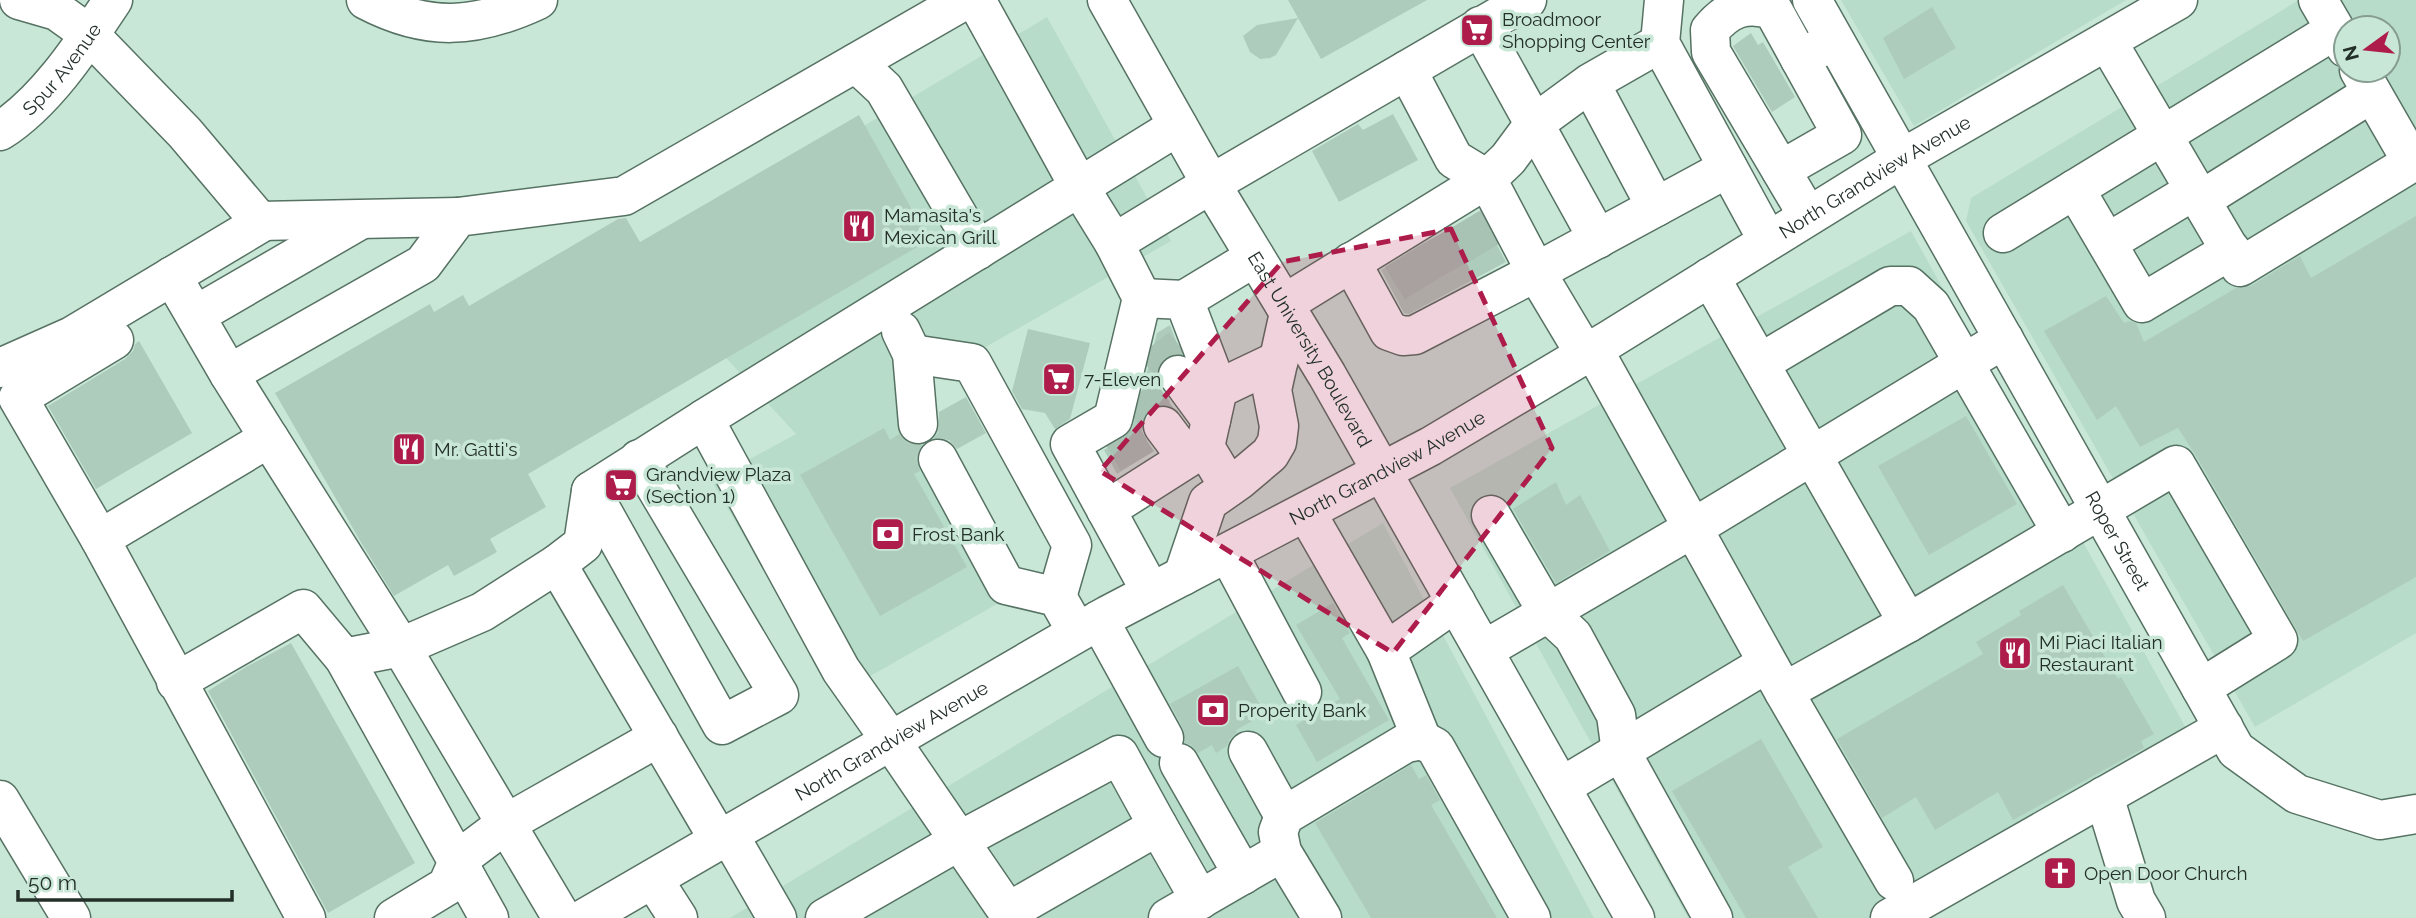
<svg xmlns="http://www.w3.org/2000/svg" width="2416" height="918" viewBox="0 0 2416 918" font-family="Raleway,sans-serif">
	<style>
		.built { fill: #b7dcc9; fill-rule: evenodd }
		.building { fill: #aeccbc }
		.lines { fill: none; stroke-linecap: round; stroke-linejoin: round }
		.minor-tunnel { stroke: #a8c2b4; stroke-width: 38; stroke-dasharray: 38 19; stroke-linecap: butt }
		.minor-casing { stroke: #567263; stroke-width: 41 }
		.major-casing { stroke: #567263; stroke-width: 41 }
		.minor { stroke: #fff; stroke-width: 38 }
		.major { stroke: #fff; stroke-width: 38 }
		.marked { fill: #ae1c4b; fill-opacity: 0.2; stroke: #ae1c4b; stroke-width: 5; stroke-dasharray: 14 9; stroke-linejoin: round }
		.labels { text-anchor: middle; stroke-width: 7; stroke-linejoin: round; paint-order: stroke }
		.poi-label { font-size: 19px; fill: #232f29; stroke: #c9e7d7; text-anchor: start }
		.street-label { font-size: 19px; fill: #232f29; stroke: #c9e7d7 }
	</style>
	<rect width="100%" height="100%" fill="#c9e7d7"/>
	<path class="built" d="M1841,0H2126L1914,126Z
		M2299,0H2416V633L2255,727L1966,221L1971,198ZM2346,28H2388V70H2346Z
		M1047,17L1171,241L916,387L1027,587L837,695L711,480L796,434L637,261Z
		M1911,231L2192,739L1872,918H1688L1450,488Z
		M1383,523L1594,918H730Z"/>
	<path class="building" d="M1288,0H1427L1321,59Z
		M1932,7L1956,48L1904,79L1883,38Z
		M1298,18L1276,55L1270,58L1260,59L1250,52L1243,36L1257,25Z
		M1751,33L1758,45L1763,42L1795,97L1772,112L1733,46Z
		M1393,114L1418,160L1339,202L1312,151L1358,124L1363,130Z
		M859,115L929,240L528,474L546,507L490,539L497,552L454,576L448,565L394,596L362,544L275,393L430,304L434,312L463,295L469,306L618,219L626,218L640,242Z
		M1479,211L1506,262L1409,314L1404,313L1381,270Z
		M2416,216V577L2303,641L2195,454L2178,428L2140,447L2116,406L2097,420L2044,331L2106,296L2124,323L2130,321L2136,323L2144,342L2236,288L2251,286L2300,256L2311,278Z
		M1170,325L1181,354L1175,353L1165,358L1158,366L1156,377L1160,388L1170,401L1169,405L1160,404L1149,409L1143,418L1141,428L1145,439L1154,451L1117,474L1104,450L1131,432L1157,333Z
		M1028,329L1090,343L1070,419L1055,429L1045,413L1022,409L1012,391Z
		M139,341L192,433L96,489L48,406L125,359L133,351L135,344Z
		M966,397L986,433L957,449L949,440L934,438L938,433L939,412Z
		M1966,416L2017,504L1929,555L1878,466Z
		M884,428L890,440L899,434L908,443L922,445L916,458L920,471L914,474L967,567L880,616L800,475Z
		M1556,482L1566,505L1580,495L1610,551L1556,583L1513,509Z
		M2063,585L2118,679L2121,677L2154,734L2141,741L2144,748L2013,820L1998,792L1935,830L1916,797L1882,818L1837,739L1983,654L1976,642L2021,615L2019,611Z
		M1333,603L1350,633L1342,638L1389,720L1317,762L1296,725L1340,699L1296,625Z
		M291,643L415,863L328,913L208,691L246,667Z
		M1238,666L1265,714L1236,730L1237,732L1230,739L1227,746L1216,753L1212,745L1198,753L1191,745L1185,743L1183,728L1170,704Z
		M1761,739L1823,847L1788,867L1818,918H1746L1672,791Z
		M1411,765L1419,779L1426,775L1440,800L1431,805L1497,918H1371L1315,823Z"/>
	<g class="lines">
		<path class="minor-tunnel" d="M1465,220L1494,269
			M1433,238L1461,288
			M1401,257L1431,306
			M1154,344L1178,375
			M1139,393L1163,426
			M1122,435L1137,461"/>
		<g class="minor-casing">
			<g id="minor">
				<path d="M366,0C427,32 476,29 538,0"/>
				<path d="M976,0L1080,188L1114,243L1142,298L1113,419L1070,444L1151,592"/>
				<path d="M1664,0L1660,43L1768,241"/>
				<path id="s1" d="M1812,0L2236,750L2297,794L2380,820L2416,814"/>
				<path d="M2318,0L2346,48"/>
				<path d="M1480,26L1598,239"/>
				<path d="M2107,41L2240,267L2416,160"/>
				<path d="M856,63L884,89L978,250"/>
				<path d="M2359,70L2412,162"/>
				<path d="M1590,83L1656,207L1536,272L1487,179L1508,159L1534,124L1590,83L1660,43"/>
				<path id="s2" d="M0,131C46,102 83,45 113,0"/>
				<path d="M1781,170L1842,135L1800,59"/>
				<path d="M2075,189L2142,303L2231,250"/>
				<path d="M2201,200L2372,93"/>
				<path d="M1656,207L1728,168"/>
				<path d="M1808,216L1711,52L1710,30C1728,9 1745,1 1773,10L1800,59L1834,40"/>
				<path d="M259,221L458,217"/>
				<path d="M2003,233L2335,30"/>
				<path d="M1114,243L1211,184L1527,0"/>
				<path d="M2107,243L2195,190"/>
				<path d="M1351,262L1389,331L1403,336L1415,335L1536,272L1585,354"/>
				<path d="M172,276L229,374L269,438L100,539L306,918"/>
				<path d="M1710,277L1908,623L2176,465L2278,640L2201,688"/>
				<path d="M1142,298L1184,300L1218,389"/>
				<path d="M1184,300L1255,257"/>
				<path d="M1284,304L1487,179L1454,159L1407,70"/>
				<path d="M196,315L360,220"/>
				<path d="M901,331L912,354L918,424"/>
				<path d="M1593,349L1784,692L1908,623"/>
				<path d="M912,354L972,363L1072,545L1057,597"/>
				<path d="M1760,363L1890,286H1909L1931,306L2062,533"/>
				<path d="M0,368L72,336L261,223L185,133L89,34L57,11L19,0"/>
				<path d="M229,374L423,264L458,217L624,196L965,0"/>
				<path d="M1178,375L1211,420"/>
				<path d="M704,419L1178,126"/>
				<path d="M1163,426L1187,458"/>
				<path d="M269,438L401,647L562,918"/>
				<path d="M1205,447L1218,389L1279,360"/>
				<path d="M938,459L1006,585L1057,597L1069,618"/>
				<path d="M591,491L722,725L779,695L639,459"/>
				<path d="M1106,510L1205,447L1229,487"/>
				<path d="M1306,512L1386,651"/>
				<path d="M1491,515L1548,613L1573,636L1616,715L1621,752L1713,918"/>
				<path d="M100,539L18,398L114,340"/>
				<path d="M1228,553L1302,692"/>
				<path d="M557,564L583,544L591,491L704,419L841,670L891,741L1012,918"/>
				<path d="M1099,620L1164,738"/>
				<path d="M1484,650L1693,528L2004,339"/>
				<path d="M344,658L401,647L482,612L557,564L719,840"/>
				<path d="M176,682L303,609L344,658L489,918"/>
				<path d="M1784,692L1894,881"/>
				<path d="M1422,740L1386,651L1456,602"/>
				<path d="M1248,751L1284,816"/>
				<path d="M1179,763L1243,875"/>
				<path d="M1561,787L1766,664"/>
				<path d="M2104,796L2136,901L2146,918"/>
				<path d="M0,800L71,918"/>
				<path d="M1158,826L1200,900"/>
				<path d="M729,835L777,918"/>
				<path d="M653,879L678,918"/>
				<path d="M394,918L447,886L459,859L507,823L659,737"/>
				<path d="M825,918L959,841L1119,755L1158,826L1008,912"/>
				<path d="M1168,918L1282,852"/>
				<path d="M1322,918L1282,852L1278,832L1284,816L1406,743L1422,740L1435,747L1531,918"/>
				<path d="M1890,918L2224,728"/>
			</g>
		</g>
		<g class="major-casing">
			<g id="major">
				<path id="s3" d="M1107,0L1211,184L1327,375L1635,918"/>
				<path d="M1183,576L1208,502L1238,481L1270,454L1277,442L1279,426L1272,390L1289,313"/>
				<path id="s4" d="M585,918L1108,615L1431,446L1609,340L1901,159L2178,0"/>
			</g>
		</g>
		<use href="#minor" class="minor"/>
		<use href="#major" class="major"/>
	</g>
	<path class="marked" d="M1451,229L1552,448L1393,653L1100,471L1282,262Z"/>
	<defs>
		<g id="supermarket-square" transform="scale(1.75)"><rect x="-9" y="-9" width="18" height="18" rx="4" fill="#ae1c4b" stroke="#c9e7d7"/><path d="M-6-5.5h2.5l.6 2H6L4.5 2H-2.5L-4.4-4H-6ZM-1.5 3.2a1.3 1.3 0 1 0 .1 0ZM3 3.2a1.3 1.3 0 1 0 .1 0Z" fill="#fff"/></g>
		<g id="restaurant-square" transform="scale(1.75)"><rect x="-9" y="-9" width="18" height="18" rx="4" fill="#ae1c4b" stroke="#c9e7d7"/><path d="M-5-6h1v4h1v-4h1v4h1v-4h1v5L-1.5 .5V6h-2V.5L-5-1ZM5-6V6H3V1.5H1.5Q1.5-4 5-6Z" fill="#fff"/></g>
		<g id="bank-square" transform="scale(1.75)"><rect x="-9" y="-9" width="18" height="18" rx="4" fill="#ae1c4b" stroke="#c9e7d7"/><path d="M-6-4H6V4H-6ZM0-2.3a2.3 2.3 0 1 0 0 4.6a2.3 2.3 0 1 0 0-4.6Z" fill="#fff"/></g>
		<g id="church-square" transform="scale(1.75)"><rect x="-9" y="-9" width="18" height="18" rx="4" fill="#ae1c4b" stroke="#c9e7d7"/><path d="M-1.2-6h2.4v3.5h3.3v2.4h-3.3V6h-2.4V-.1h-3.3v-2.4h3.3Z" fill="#fff"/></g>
	</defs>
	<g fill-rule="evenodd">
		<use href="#supermarket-square" x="1477" y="30"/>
		<use href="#restaurant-square" x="859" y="226"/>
		<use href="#supermarket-square" x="1059" y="379"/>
		<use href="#restaurant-square" x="409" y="449"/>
		<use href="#supermarket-square" x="621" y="485"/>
		<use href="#bank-square" x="888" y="534"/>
		<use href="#restaurant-square" x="2015" y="653"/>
		<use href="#bank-square" x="1213" y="710"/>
		<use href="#church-square" x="2060" y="873"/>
	</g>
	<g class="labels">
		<g class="poi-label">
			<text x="1502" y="26">Broadmoor<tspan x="1502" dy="22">Shopping Center</tspan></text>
			<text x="884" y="222">Mamasita's<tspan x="884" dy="22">Mexican Grill</tspan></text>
			<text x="1084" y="386">7-Eleven</text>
			<text x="434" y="456">Mr. Gatti's</text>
			<text x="646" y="481">Grandview Plaza<tspan x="646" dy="22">(Section 1)</tspan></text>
			<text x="912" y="541">Frost Bank</text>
			<text x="2039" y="649">Mi Piaci Italian<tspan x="2039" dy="22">Restaurant</tspan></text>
			<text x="1238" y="717">Properity Bank</text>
			<text x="2084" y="880">Open Door Church</text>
		</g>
		<g class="street-label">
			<text dy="7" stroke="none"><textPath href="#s2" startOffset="88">Spur Avenue</textPath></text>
			<text dy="7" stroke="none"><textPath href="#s4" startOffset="1488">North Grandview Avenue</textPath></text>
			<text dy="7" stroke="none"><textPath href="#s3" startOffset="404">East University Boulevard</textPath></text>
			<text dy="7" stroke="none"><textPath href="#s4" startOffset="920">North Grandview Avenue</textPath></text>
			<text dy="7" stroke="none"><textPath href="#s1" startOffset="621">Roper Street</textPath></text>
			<text dy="7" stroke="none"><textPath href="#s4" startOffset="354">North Grandview Avenue</textPath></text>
		</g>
	</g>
	<g transform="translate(2367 49) rotate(255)"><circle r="33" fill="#c9e7d7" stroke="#879d91" stroke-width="2"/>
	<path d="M0-5L12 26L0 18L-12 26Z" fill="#ae1c4b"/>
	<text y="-10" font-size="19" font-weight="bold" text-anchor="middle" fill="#232f29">N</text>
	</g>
	<path d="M18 890v10h214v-10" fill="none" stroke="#232f29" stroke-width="3.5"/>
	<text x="28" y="890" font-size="21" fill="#232f29" stroke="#c9e7d7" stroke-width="5" paint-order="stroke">50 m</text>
</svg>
